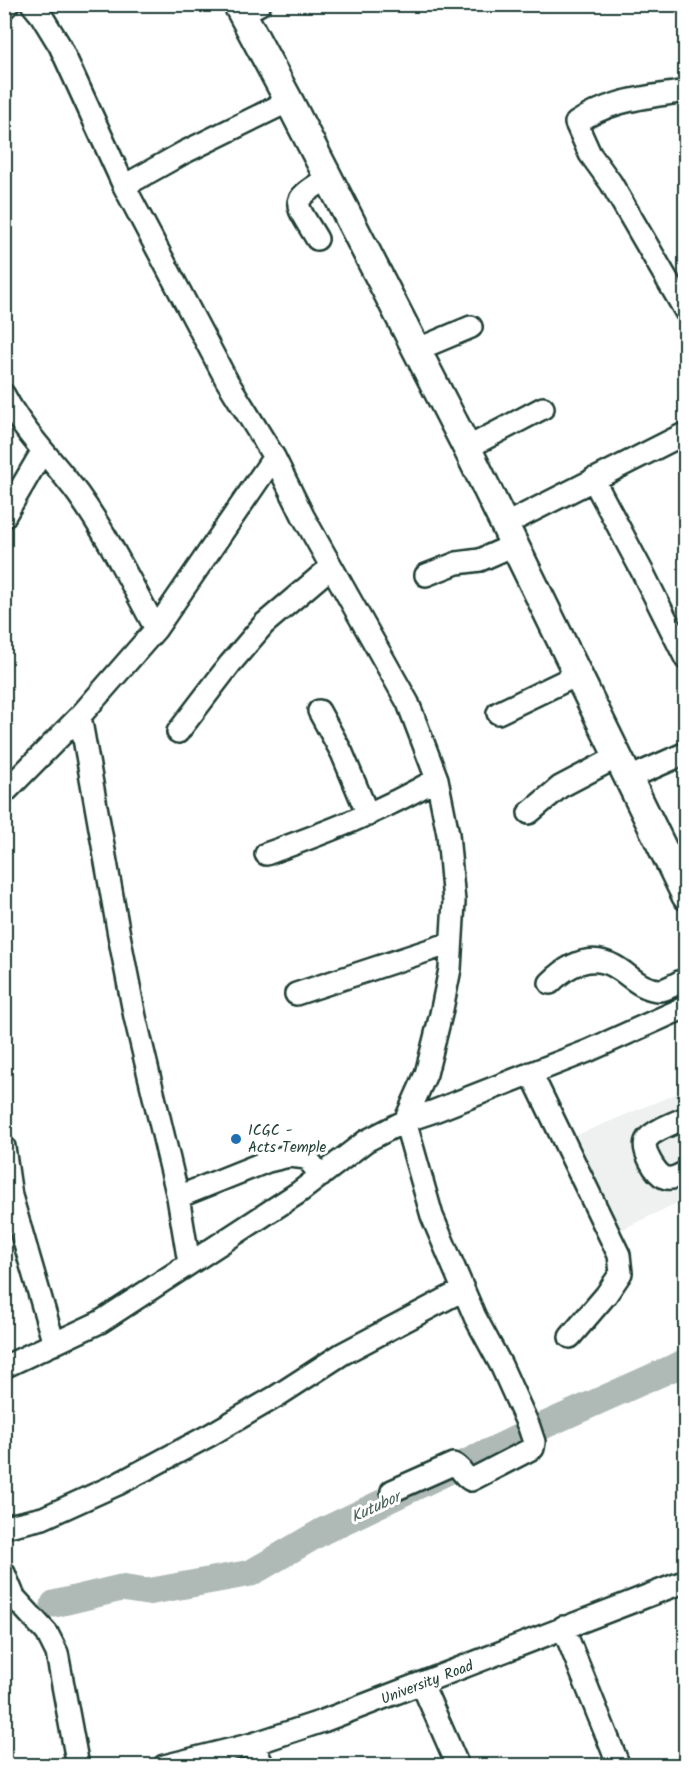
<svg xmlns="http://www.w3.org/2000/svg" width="690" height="1770" viewBox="0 0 690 1770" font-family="Kalam,sans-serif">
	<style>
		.built { fill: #eef1f0 }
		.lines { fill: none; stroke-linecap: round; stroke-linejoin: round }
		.river { stroke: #afbab7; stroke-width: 27 }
		.minor-casing { stroke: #1f3d34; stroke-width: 26 }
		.major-casing { stroke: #1f3d34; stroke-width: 32 }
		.minor { stroke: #fff; stroke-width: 21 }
		.major { stroke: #fff; stroke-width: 27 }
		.poi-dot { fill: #1f6fb2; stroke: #fff; stroke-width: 2 }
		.labels { text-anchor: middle; stroke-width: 6; stroke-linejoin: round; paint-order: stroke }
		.poi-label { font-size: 15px; fill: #1f3d34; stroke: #fff; text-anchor: start }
		.street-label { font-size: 15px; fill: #1f3d34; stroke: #fff }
		.water-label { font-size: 16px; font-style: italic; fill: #4a625b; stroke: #fff }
	</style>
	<rect width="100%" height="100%" fill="#fff"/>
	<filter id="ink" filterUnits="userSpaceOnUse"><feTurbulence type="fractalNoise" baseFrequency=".0167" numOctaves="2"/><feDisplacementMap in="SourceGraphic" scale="12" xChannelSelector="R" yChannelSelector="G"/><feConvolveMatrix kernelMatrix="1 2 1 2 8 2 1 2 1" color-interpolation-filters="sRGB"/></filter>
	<g filter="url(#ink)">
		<path class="built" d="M685,1090V1199L619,1231L577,1135Z"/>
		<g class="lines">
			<path class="river" d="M54,1604L121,1588L147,1592L251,1573L323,1531L545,1425L686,1362"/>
			<g class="minor-casing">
				<path id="minor" d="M32,4L41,15L60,46L124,186L227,381L274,457L303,516L408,703L437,779L448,834L454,902L450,969L441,1014L426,1074L405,1121L432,1216L475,1317L501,1365L529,1427L534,1442L533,1448L471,1480C462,1476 462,1467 453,1464L392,1491
					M4,8L8,4
					M243,13L260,4
					M686,91C644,98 612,99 576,123L590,154L611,183L686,312
					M124,186L183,153L289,101
					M317,239C295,201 287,203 328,178
					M416,350L471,327
					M4,395C23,432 53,460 78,494C108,536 131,583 156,629
					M467,448L543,408
					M593,479L642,571L686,659
					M4,517L42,452
					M504,525L686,433
					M426,575L457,563L480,560L514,545
					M319,711L342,753L368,815
					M498,713L577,675
					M80,716L119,935L135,1017L178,1197L189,1263
					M178,732L230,664L264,624L331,567
					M627,779L686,753
					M4,793L80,716L156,629L274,457
					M529,813L560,787L617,757
					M266,854C325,833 382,811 437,779
					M550,983C568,965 590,953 614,966C629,974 641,990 660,990C667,990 678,982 686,979
					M296,994L451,943
					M531,1073L619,1255L621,1273L606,1295L570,1337
					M686,1118C676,1122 650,1132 646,1141C642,1150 655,1173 664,1177C672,1181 679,1175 686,1172
					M4,1147L11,1196L54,1344
					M178,1197L268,1161L289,1156L307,1158L321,1176
					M4,1367L100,1322L298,1193L366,1141L405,1121L432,1112L588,1051L686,1007
					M4,1527L43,1518L118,1484L210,1435L277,1396L342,1354L463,1290
					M4,1573L14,1597L47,1633L57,1653L78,1766
					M563,1627L619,1766
					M422,1684L458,1766
					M253,1744L263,1766
					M164,1766L253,1744L323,1721L686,1581"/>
			</g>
			<g class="major-casing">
				<path id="major" d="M237,4L289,101L467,448L686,896"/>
			</g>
			<use href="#minor" class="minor"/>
			<use href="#major" class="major"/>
		</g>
	</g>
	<circle class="poi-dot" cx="236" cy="1139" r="6"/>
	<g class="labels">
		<g class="poi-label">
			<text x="248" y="1135">ICGC -<tspan x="248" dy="17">Acts Temple</tspan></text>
		</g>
		<g class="street-label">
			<text transform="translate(427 1682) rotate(-21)" y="5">University Road</text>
		</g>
		<g class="water-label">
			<text transform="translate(375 1506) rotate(-25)" y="6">Kutubor</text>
		</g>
	</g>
	<rect width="690" height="1770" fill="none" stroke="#fff" stroke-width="24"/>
	<rect x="12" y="12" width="666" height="1746" fill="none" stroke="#1f3d34" stroke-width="2" filter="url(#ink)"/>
</svg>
